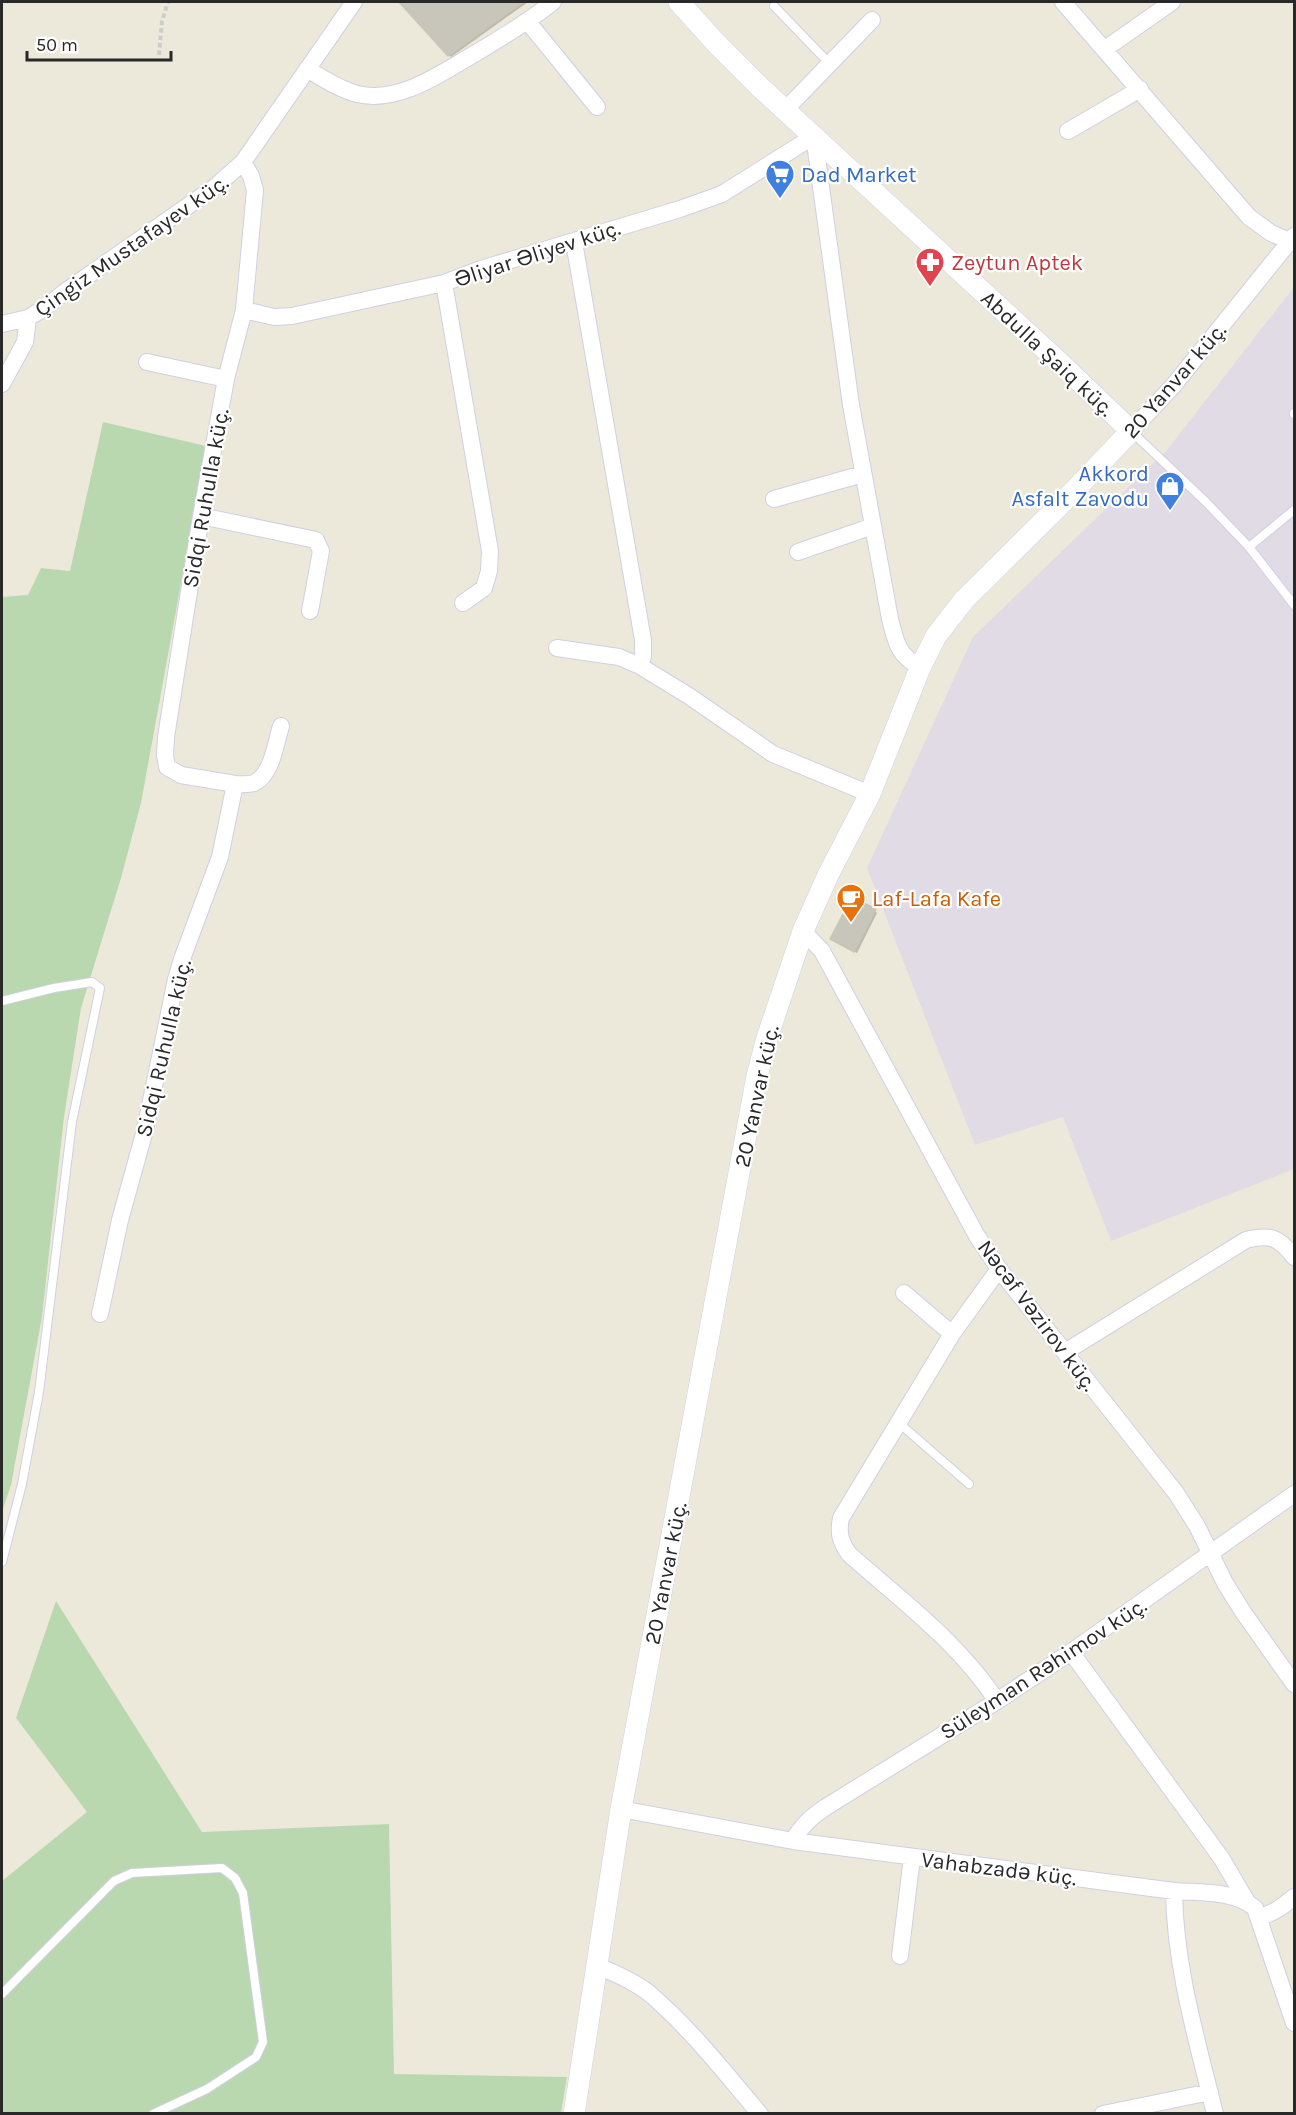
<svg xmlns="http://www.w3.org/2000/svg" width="1296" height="2115" viewBox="0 0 1296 2115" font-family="Karla,sans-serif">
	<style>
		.industrial { fill: #e0dbe5 }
		.cemetery { fill: #bad8b0 }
		.shadow { fill: #0003 }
		.building { fill: #c8c6ba; stroke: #c8c6b4; stroke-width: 1.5 }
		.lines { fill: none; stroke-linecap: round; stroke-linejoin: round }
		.service-casing { stroke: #d0cfe4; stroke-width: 10 }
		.minor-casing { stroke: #d0cfe4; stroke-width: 18 }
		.tertiary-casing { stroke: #d0cfe4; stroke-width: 22 }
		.path { stroke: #ccc; stroke-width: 4; stroke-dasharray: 4.5 3; stroke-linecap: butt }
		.service { stroke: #fff; stroke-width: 8 }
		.minor { stroke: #fff; stroke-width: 16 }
		.tertiary { stroke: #fff; stroke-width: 21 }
		.labels { text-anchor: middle; stroke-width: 4.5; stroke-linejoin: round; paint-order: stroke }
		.shop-label { font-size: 22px; fill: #366cbe; stroke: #fff; text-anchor: start }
		.street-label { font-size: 22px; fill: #292929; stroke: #fff }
		.health-label { font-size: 22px; fill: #be3a42; stroke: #fff; text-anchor: start }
		.food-label { font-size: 22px; fill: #c56008; stroke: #fff; text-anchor: start }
	</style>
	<rect width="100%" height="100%" fill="#ede9da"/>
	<path class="industrial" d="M1294,287V1169L1111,1241L1063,1117L975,1145L867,868L973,637L1167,450Z"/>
	<path class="cemetery" d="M103,422L206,446L141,803L121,878L81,1008L64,1117L42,1317L11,1485L2,1512V597L28,595L41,568L70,571Z
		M56,1601L202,1832L389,1824L394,2074L567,2077L561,2113L2,2114V1881L87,1812L16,1718Z"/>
	<path class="shadow" d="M401,2H528L451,57Z
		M875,911L877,913L857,953L832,939Z"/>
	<path class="building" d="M399,2H523L448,56Z
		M852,897L876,909L854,952L830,939Z"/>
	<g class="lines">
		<g class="service-casing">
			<path id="service" d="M774,6L830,64
				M1294,413V414
				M1131,431L1206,502L1249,547L1294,605
				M1249,547L1294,510
				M2,1001L54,988L92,982L100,988L72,1122L39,1392L22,1484L2,1562
				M899,1423L969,1484
				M2,1994L114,1881L132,1873L222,1868L235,1878L243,1893L263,2042L256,2057L207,2089L153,2114"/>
		</g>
		<g class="minor-casing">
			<path id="minor" d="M1063,2L1249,217L1271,233L1294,243
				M528,22L597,107
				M1105,49L1172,2
				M307,69C322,78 339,89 357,94C399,104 441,73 476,53C503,37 529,21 553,2
				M785,110L872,20
				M1068,131L1140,89
				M574,242L643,640V657L640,666
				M444,283L490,551L489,571L484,588L463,603
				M244,310L274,317L292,316L444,283L481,269L680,209L722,194L814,136L851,405L890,619C897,645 897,653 920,668
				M2,324L28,318L43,309L66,291L215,187L243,162L354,2
				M147,362L226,379
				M2,384L25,342L28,318
				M1131,431L1173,386L1294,236
				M774,499L863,474
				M201,516L316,540L321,551L310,611
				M798,552L873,526
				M557,648L619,657L640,666L689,696L773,754L870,794
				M235,784C241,784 249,785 254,783C272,775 276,742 281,726
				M803,931L822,951L977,1236L999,1269L1176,1493L1197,1526L1225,1583L1243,1612L1294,1684
				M904,1293L952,1334
				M100,1314L120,1220L145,1130L176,979L182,959L220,857L235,784L181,775L167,767L165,755L166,737L201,516L226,379L244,310L255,190L251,176L243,162
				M1065,1352L1246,1240C1270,1234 1279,1237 1294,1257
				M1071,1652L1222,1859L1247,1902
				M997,1701C958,1642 902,1601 849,1554C840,1541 838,1533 841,1518L952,1334L999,1269
				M621,1809L793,1841L1174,1891C1200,1893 1234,1890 1255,1908L1294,2023
				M793,1841C801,1826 811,1817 826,1807L997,1701L1071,1652L1294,1494
				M1174,1891C1175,1968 1197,2040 1215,2114
				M1259,1917C1273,1914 1283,1906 1294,1897
				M900,1956L912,1857
				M597,1966C615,1973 634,1981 650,1994C691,2029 725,2073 760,2114
				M1103,2114L1210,2092"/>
		</g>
		<g class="tertiary-casing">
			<path id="tertiary" d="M574,2114L621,1809L757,1076L767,1038L803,931L829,873L870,794L920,668L936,636L964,600L1069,496L1131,431L1058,361L762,89L715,42L679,2"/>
		</g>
		<path class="path" d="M159,55L162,21L168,2"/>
		<use href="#service" class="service"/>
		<use href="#minor" class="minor"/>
		<use href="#tertiary" class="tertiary"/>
	</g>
	<defs>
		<g id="supermarket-pin" transform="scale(1.5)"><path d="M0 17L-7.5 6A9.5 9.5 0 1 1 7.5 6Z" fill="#3f7fe0" stroke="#fff"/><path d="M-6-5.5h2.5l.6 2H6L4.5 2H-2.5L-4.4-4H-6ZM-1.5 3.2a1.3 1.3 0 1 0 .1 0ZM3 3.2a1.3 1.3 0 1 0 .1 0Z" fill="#fff"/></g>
		<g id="pharmacy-pin" transform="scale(1.5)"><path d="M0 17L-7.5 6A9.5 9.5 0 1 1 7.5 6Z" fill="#e0444e" stroke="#fff"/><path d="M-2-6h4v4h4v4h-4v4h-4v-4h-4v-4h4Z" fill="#fff"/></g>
		<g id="shop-pin" transform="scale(1.5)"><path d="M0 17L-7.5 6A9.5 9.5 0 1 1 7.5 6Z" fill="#3f7fe0" stroke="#fff"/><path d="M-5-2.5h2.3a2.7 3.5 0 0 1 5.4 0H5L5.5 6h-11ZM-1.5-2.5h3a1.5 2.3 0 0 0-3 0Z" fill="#fff"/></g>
		<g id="cafe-pin" transform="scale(1.5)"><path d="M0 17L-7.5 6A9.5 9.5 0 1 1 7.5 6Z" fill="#e8710a" stroke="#fff"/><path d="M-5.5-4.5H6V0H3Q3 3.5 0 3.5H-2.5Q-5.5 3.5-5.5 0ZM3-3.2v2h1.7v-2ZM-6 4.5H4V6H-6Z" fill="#fff"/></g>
	</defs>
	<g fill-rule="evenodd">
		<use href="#supermarket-pin" x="780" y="174"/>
		<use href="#pharmacy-pin" x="930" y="262"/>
		<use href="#shop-pin" x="1170" y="486"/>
		<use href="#cafe-pin" x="851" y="898"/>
	</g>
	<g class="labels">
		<g class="shop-label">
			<text x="801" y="182">Dad Market</text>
			<text x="1149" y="481" text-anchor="end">Akkord<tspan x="1149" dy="25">Asfalt Zavodu</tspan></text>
		</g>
		<g class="street-label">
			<text transform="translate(131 245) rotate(-35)" y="8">Çingiz Mustafayev küç.</text>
			<text transform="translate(537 253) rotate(-18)" y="8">Əliyar Əliyev küç.</text>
			<text transform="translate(1048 353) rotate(43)" y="8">Abdulla Şaiq küç.</text>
			<text transform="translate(1174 380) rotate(-49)" y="8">20 Yanvar küç.</text>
			<text transform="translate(205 498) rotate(-80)" y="8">Sidqi Ruhulla küç.</text>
			<text transform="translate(163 1048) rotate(-77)" y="8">Sidqi Ruhulla küç.</text>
			<text transform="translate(756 1096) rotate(-78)" y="8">20 Yanvar küç.</text>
			<text transform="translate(1038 1315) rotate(53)" y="8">Nəcəf Vəzirov küç.</text>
			<text transform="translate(665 1573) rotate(-79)" y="8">20 Yanvar küç.</text>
			<text transform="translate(1043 1668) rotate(-33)" y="8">Süleyman Rəhimov küç.</text>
			<text transform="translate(999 1868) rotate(7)" y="8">Vahabzadə küç.</text>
		</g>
		<g class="health-label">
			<text x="951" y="270">Zeytun Aptek</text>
		</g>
		<g class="food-label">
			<text x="872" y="906">Laf-Lafa Kafe</text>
		</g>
	</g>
	<rect width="1296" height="2115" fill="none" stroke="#292929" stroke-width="6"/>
	<path d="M27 51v9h144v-9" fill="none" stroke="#292929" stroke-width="3"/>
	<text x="36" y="51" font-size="18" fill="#292929" stroke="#ffffff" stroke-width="4.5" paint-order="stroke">50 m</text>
</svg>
